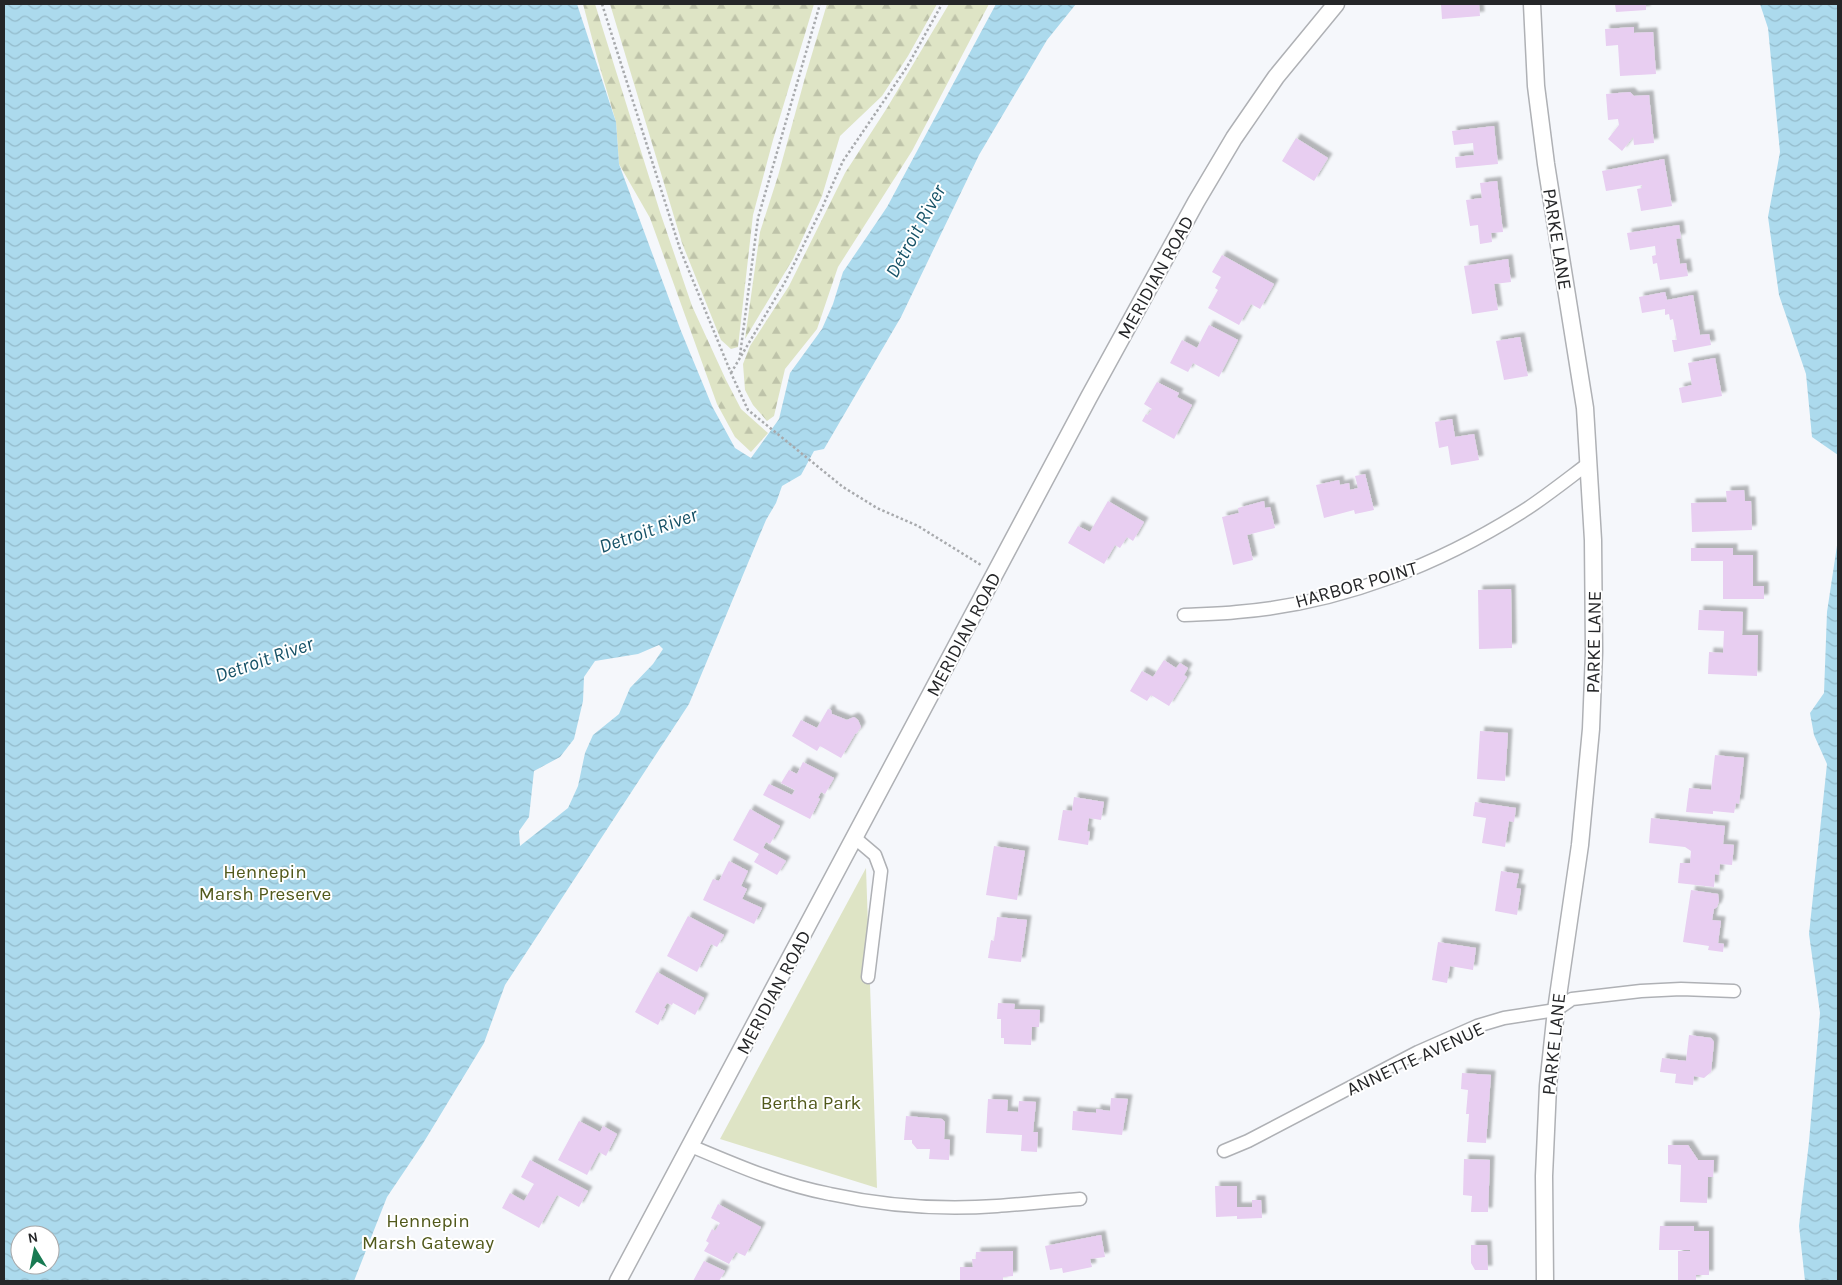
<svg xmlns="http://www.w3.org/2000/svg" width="1842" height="1285" viewBox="0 0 1842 1285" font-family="Karla,sans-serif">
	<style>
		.forest { fill: url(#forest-firs) }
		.green { fill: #dee4c5 }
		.water { fill: url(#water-waves); fill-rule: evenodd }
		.building { fill: #e8cef1; filter: url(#shadow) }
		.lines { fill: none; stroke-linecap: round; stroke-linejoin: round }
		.minor-casing { stroke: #afb1b5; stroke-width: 15 }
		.tertiary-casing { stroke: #afb1b5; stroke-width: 19 }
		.path { stroke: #a8aaad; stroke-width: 2.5; stroke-dasharray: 2.5 2.5; stroke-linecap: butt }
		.minor { stroke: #fff; stroke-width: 12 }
		.tertiary { stroke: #fff; stroke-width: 16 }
		.labels { text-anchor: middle; stroke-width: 4; stroke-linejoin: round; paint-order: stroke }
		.street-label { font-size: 19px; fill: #252628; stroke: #fff }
		.park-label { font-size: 19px; fill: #51591b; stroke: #fff }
		.water-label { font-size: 20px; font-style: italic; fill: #175267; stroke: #fff }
	</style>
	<defs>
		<pattern id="forest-firs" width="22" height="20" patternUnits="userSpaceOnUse" patternTransform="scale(1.25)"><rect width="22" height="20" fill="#dee4c5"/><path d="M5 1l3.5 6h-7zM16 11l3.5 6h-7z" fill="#bec3a9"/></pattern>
		<pattern id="water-waves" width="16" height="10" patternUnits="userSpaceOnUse" patternTransform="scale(1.25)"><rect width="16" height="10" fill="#acdaed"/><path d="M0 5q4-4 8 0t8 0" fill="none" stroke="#94bbcb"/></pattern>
		<filter id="shadow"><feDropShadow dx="4.5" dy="-4.5" stdDeviation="1" flood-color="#0004"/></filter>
	</defs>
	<rect width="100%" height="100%" fill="#f5f7fb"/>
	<path class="forest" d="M583,4H595L660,212L692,306L726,380L741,409L768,433L751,452L735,437L717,404L650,218L619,164L616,122L598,61Z
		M610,4H814L773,140L753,215L738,347L731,349L721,340L682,243Z
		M827,4H937L908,56L882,96L840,136L822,196L793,259L745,339L760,232L778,176L806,74Z
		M949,4H989L912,151L838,267L817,329L785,369L774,416L767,421L753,405L745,390L743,364L750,346L789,286L845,173L887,108Z"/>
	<path class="green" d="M866,868L877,1188L720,1139Z"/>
	<path class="water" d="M4,4H577L616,122L619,164L681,331L712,406L735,448L751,458L779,419L790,373L822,329L833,304L843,272L887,207L996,4H1076L1047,40L979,155L901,317L824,449L814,451L801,475L782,486L776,503L766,520L689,704L505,985L484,1043L422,1145L387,1197L354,1281H4ZM659,645L663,649L653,664L630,688L619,714L593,735L585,753L578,786L568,808L520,846L519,831L529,817L534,771L560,757L574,739L583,701L584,677L595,661L638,654ZM20,1235H50V1265H20Z
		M1760,4H1838V455L1812,437L1806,374L1779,295L1768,217L1780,152L1768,28Z
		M1838,539V1281H1805L1799,1226L1809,1142L1820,1013L1809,934L1827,764L1814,735L1810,713L1824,693L1827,612Z"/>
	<path class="building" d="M1441,4H1479L1480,16L1442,19Z
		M1615,4H1646V10L1616,12Z
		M1634,27V33L1653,32L1656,74L1620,76L1618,45L1606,46L1605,29Z
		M1630,92L1634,96L1649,95L1654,143L1634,145L1633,137L1622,151L1608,139L1619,125L1618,119L1608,120L1606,94Z
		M1494,126L1498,164L1456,168L1455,157L1474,155L1473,143L1454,145L1452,131Z
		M1296,138L1328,158L1314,181L1282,161Z
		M1664,159L1672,206L1641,211L1637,189L1642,188V185L1606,191L1602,171Z
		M1497,181L1503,232L1491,233L1492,242L1480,244L1478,225L1470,226L1466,200L1482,198L1480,183Z
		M1679,225L1681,238L1676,239L1680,264L1686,263L1688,276L1660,280L1657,263L1653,264L1652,256L1656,255L1655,246L1630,250L1627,233Z
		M1222,255L1274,284L1260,309L1251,304L1239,325L1208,308L1218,290L1215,288L1221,277L1212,272Z
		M1508,259L1511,282L1494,284L1498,310L1472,314L1464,266Z
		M1665,292L1667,300L1693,295L1700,335L1709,334L1711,345L1674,352L1672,340H1677L1673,319L1670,320L1669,314L1665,315V309L1642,313L1639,297Z
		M1209,325L1238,340L1219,377L1193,363L1188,372L1170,363L1182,340L1197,348Z
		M1520,337L1528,376L1504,380L1496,341Z
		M1715,358L1722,396L1682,403L1679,388L1692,385L1688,363Z
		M1157,382L1179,393L1177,397L1192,405L1174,439L1142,421L1146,414L1148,415L1152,409L1144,404Z
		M1452,419L1455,437L1474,434L1479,460L1451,465L1448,446L1439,448L1435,422Z
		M1365,474L1374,510L1355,514L1354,510L1324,518L1316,485L1339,480L1340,485L1349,483L1350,490L1358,488L1355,476Z
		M1744,490L1745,501H1751L1752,530L1692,532L1691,503L1727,502L1726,491Z
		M1108,501L1144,522L1133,541L1127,537L1120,548L1115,545L1104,564L1068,543L1078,526L1090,532Z
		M1264,501L1265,508L1270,507L1275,528L1247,535L1253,560L1233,565L1222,517L1239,513L1238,508Z
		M1691,548H1733V555H1753V586H1764V599H1723V561H1691Z
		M1511,589L1512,648L1479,649L1478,590Z
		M1699,610L1743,612L1742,635H1758L1757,676L1708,674L1709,652L1723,653L1724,631L1698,630Z
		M1164,660L1176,668L1180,663L1188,668L1184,675L1187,677L1169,706L1151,695L1147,701L1130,691L1142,671L1153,677Z
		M828,709L831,710L832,714L847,720L854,717L858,720L861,727L857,733L855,734L841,758L820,746L817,751L792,736L801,720L817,728Z
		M1480,731L1508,733L1505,781L1477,779Z
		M1715,755L1744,758L1739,804L1736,803L1734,813L1713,811V814L1686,812L1689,788L1711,790Z
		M803,762L834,778L825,794L821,792L818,798L820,799L810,819L763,795L769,784L792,795L795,790L781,783L789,770L797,774Z
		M1074,797L1104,802L1101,820L1089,818L1087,831L1090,832L1088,845L1058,840L1063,810L1072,811Z
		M1475,802L1516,808L1514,822L1509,821L1505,847L1482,843L1486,818L1473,816Z
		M750,809L780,826L770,844L766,842L763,848L786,861L777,875L754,862L759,854L733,840Z
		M1651,818L1725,826L1723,844L1734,845L1732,865L1720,864L1719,875L1715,874L1714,887L1678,883L1680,863H1690L1691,851L1685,847L1649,843Z
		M994,846L1025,851L1017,900L986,895Z
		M729,861L748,871L741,886L747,889L742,899L762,908L754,924L703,900L713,879L719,881Z
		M1501,871L1519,874L1516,888L1521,889L1517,915L1495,911Z
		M1691,890L1718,894L1719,901L1717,907L1714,909L1712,920L1721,921L1718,943L1724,944L1723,952L1708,950L1709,946L1683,942Z
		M688,916L724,935L717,947L711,944L697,972L667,956Z
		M997,917L1027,920L1021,962L988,958L991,940L994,941Z
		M1438,942L1476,948L1473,970L1450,966L1447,983L1432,980Z
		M657,972L704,998L695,1015L673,1003L672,1005L667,1003L664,1008L666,1009L658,1025L635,1012Z
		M998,1003L1015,1004L1014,1009L1040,1010L1039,1027H1032L1031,1045L1004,1044V1038H1001V1019H997Z
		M1689,1035L1711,1038L1714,1042L1711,1072L1704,1078L1694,1076L1693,1085L1675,1083L1676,1074L1660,1072L1662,1058L1686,1061Z
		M1462,1073L1491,1075L1486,1143L1467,1142L1469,1114H1466L1468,1090L1461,1089Z
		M1111,1098L1128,1099L1122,1135L1072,1130L1073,1111L1096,1113V1109L1110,1111Z
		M988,1099L1008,1100L1007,1111L1018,1112L1019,1101L1036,1102L1033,1132H1038L1037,1152L1021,1151L1022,1135L986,1133Z
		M906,1116L942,1119L945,1122L944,1139L950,1140L949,1160L929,1159L930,1149H917L912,1143V1140H904Z
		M579,1121L600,1132L603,1126L617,1134L606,1156L599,1152L587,1175L558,1160Z
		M1668,1145H1688L1698,1160H1714L1713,1177H1708L1707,1203L1680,1202L1681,1165L1668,1164Z
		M1464,1159L1490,1160L1488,1212H1471L1472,1196L1463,1195Z
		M530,1160L588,1191L579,1207L557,1195L539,1228L502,1208L510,1193L524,1201L534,1184L521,1177Z
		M1215,1186H1237V1207H1252V1200H1261L1262,1218L1237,1219V1216L1216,1217Z
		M718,1204L761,1227L745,1256L736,1252L729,1264L704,1251L709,1243L706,1241L712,1229L715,1231L720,1223L711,1218Z
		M1660,1226H1694V1231H1709V1275H1696V1281H1678V1251H1690V1250H1659Z
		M1101,1235L1105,1257L1090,1259L1092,1267L1063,1273L1062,1268L1050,1270L1045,1246Z
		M1471,1245H1487L1488,1270H1475L1471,1263Z
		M1013,1251V1276L1003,1277V1281L960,1280V1267H973L972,1259H976V1252Z
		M704,1261L725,1271L719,1281H693Z"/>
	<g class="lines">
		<g class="minor-casing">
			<path id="minor" d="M1184,615C1202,614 1220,614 1237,612C1341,604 1441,564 1528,508C1549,494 1569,478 1589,463
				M855,838L875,855L881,871L868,977
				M691,1146C736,1165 782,1185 830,1194C885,1206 941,1210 997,1206C1024,1204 1052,1201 1080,1199
				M1224,1151L1248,1141L1418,1052L1477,1026L1504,1018L1556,1010L1572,999L1641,991L1681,989L1734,991"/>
		</g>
		<g class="tertiary-casing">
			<path id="tertiary" d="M1532,4L1536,86L1546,164L1585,408L1593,540L1594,652L1591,729L1580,845L1556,1010L1548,1086L1544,1176L1545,1281
				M618,1281L1089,397L1196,202L1234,138L1276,77L1336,4"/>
		</g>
		<path class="path" d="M602,4L680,249L731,373L748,410L843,487L877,508L918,526L981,565
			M740,355L758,218L820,4
			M731,373L785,282L822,208L843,161L907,67L942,4"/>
		<use href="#minor" class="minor"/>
		<use href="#tertiary" class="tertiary"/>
	</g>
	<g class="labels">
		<g class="street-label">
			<text transform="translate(1558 239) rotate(81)" y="7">PARKE LANE</text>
			<text transform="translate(1155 277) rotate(-61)" y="7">MERIDIAN ROAD</text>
			<text transform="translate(1356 584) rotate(-16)" y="7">HARBOR POINT</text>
			<text transform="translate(963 634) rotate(-62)" y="7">MERIDIAN ROAD</text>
			<text transform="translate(1593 642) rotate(-89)" y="7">PARKE LANE</text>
			<text transform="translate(773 992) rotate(-62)" y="7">MERIDIAN ROAD</text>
			<text transform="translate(1553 1044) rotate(-84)" y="7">PARKE LANE</text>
			<text transform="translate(1415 1058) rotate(-25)" y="7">ANNETTE AVENUE</text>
		</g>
		<g class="park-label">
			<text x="265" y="878">Hennepin<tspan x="265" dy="22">Marsh Preserve</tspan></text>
			<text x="811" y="1109">Bertha Park</text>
			<text x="428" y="1227">Hennepin<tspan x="428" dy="22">Marsh Gateway</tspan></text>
		</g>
		<g class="water-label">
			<text transform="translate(915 231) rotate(-61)" y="7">Detroit River</text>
			<text transform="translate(648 530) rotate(-19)" y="7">Detroit River</text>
			<text transform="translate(264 659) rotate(-19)" y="7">Detroit River</text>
		</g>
	</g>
	<rect width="1842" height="1285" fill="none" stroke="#252628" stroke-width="10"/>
	<g transform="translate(35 1250) rotate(350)"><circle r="24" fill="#ffffff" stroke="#a8a8a9"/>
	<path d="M0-4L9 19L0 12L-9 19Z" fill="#187a52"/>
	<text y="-8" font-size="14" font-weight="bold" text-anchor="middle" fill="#252628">N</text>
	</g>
</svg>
